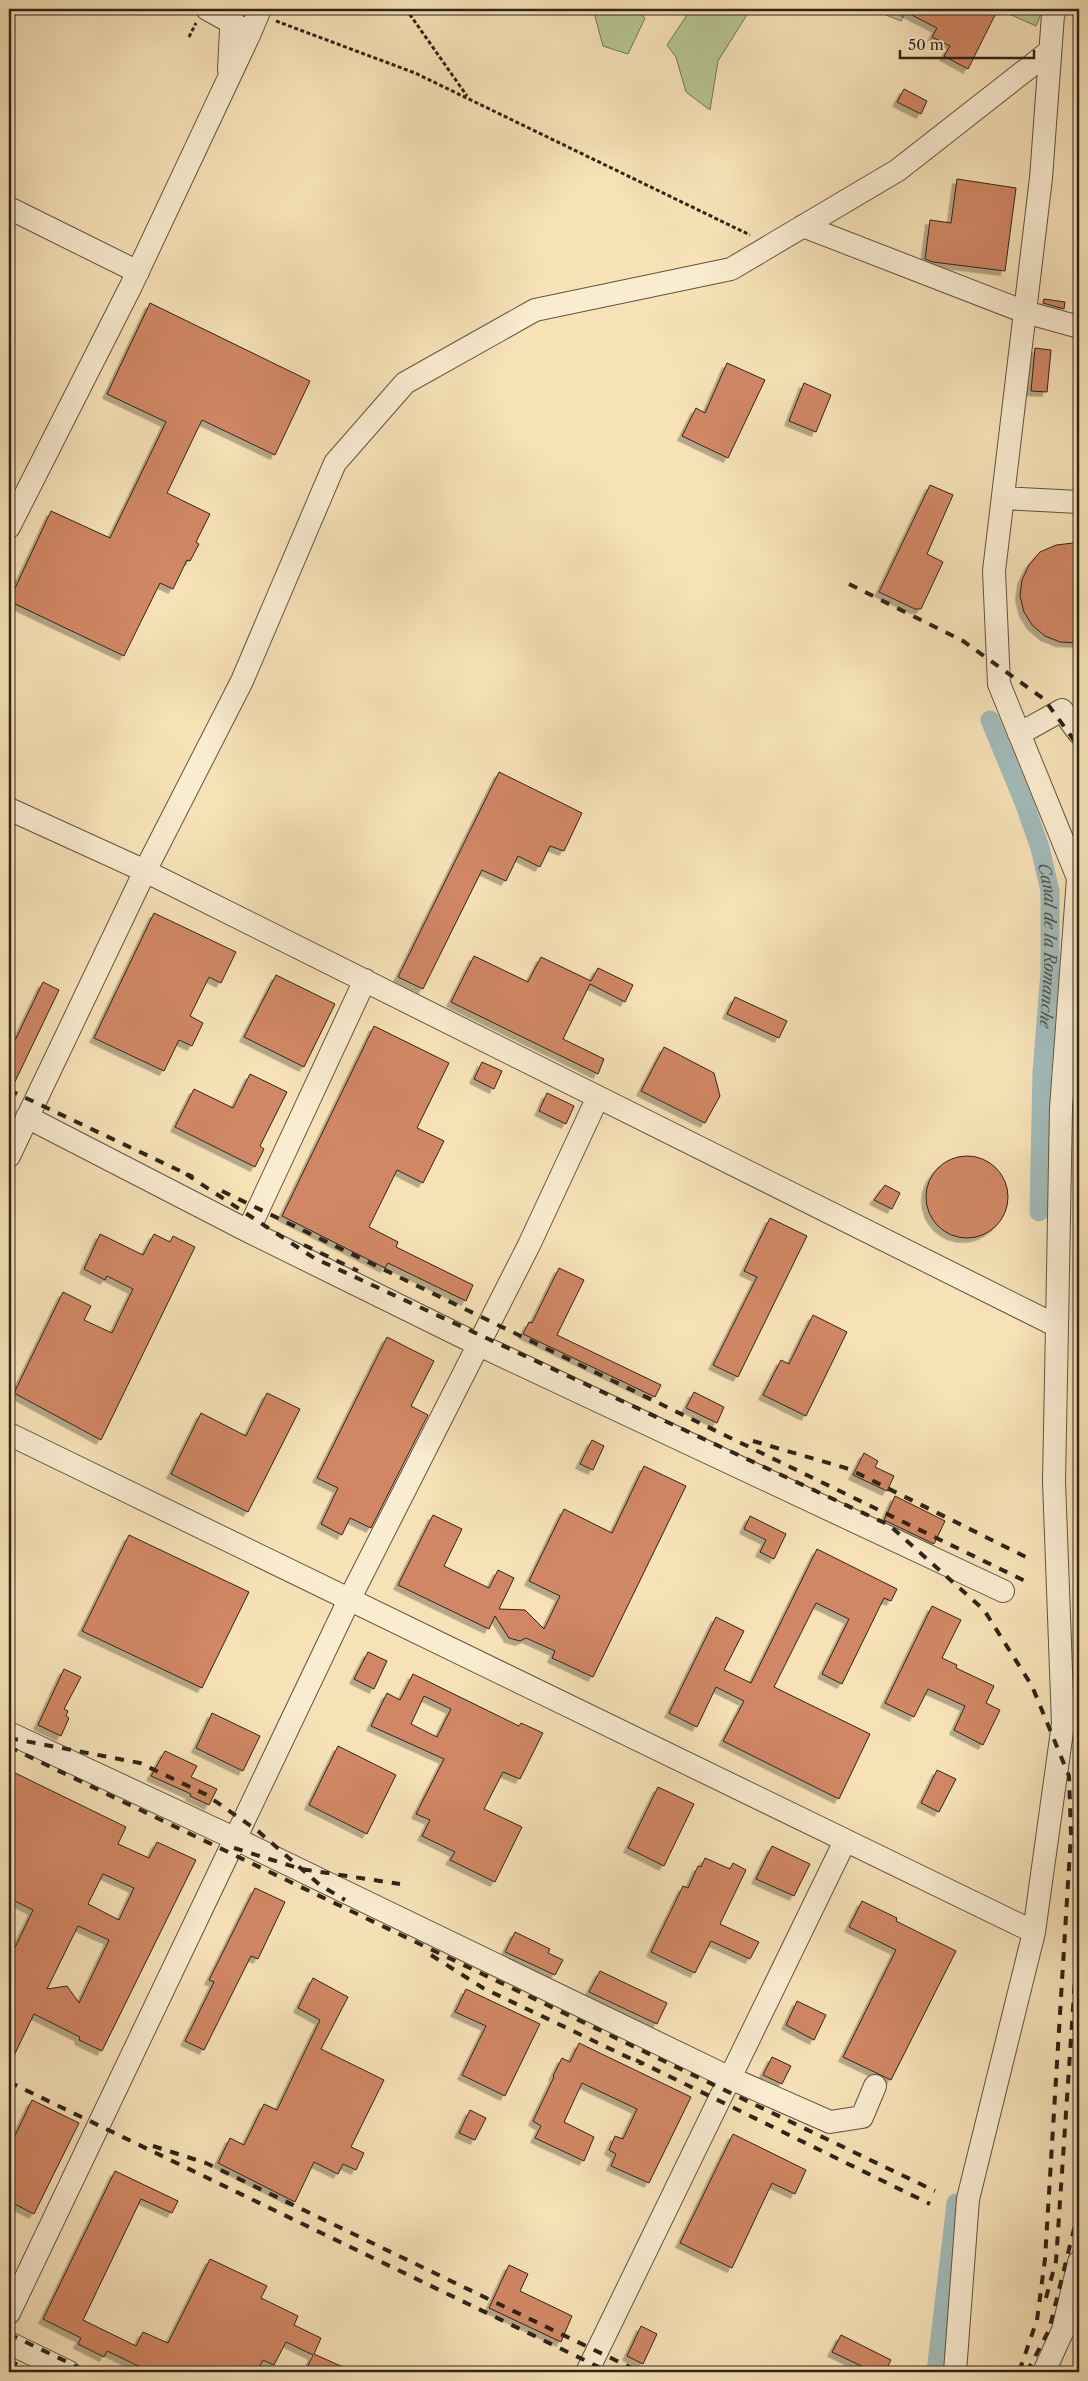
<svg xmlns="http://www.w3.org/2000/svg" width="1088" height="2381" viewBox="0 0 1088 2381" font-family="'Libre Caslon Text',serif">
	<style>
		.green { fill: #b6c494; stroke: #727456 }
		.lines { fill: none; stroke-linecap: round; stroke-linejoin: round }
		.canal { stroke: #a2bbba; stroke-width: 19 }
		.building { fill: #d18765; stroke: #2e2417; fill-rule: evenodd; filter: url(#shadow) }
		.minor-casing { stroke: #60543f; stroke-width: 24 }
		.path { stroke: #2e2417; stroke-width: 3; stroke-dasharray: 4 2.5; stroke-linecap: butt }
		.minor { stroke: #faecd1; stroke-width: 22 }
		.rail { stroke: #2e2417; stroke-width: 4; stroke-dasharray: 9 9; stroke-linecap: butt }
		.labels { text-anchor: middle; stroke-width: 4; stroke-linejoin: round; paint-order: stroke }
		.water-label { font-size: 16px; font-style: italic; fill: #515148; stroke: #faecd1 }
	</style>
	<defs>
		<filter id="shadow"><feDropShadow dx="-4.5" dy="4.5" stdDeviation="0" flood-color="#0004"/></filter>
	</defs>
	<rect width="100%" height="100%" fill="#f7e2b8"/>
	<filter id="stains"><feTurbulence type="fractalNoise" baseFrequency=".004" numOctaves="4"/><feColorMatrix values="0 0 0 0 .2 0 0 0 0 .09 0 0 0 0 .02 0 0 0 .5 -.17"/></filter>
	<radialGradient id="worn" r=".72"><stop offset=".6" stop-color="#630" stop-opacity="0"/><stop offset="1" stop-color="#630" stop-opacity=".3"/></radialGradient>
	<path class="green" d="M593,9H635L645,18L628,54L603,46Z
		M678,9H746L748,13L718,61L710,110L686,92L676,57L667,45L687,15Z
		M871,9H907L901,21Z
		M998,9H1043L1036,26Z"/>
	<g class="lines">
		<g class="canal">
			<path id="s1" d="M990,720L1025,805L1040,848L1050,891V972L1042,1072L1039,1212"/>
			<path d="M936,2372L956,2203"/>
		</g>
	</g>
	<path class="building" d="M900,9H983L995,15L968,69L944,56L950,46L932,37L937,28Z
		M904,89L927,101L921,114L897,102Z
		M957,179L1016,188L1005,271L933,262L925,259L930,220L951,223Z
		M1044,299L1065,302L1064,309L1043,303Z
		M150,303L310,381L275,455L202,420L167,493L210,514L196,542L199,544L190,561L187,560L173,589L160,583L124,656L9,601L51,511L110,538L166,422L107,394Z
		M1035,348L1051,350L1047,392L1031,391Z
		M727,363L765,380L728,458L682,436L696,408L705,413Z
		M804,383L831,395L816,432L789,421Z
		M930,485L953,495L927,554L943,562L921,609H915L879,592Z
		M1073,543L1079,544V643L1060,642L1045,636L1032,625L1024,612L1020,596L1022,580L1029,565L1040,552L1056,545Z
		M499,772L582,813L564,851L550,846L540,867L518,856L506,881L482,870L423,989L398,977Z
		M154,913L236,952L221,983L209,977L190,1016L203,1023L192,1046L179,1040L164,1071L94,1038Z
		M474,956L528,982L541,957L591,981L598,968L633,985L625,1002L590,984L563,1039L604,1059L598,1074L451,1002Z
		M276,975L335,1004L304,1067L244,1037Z
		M43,982L59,990L9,1094V1053Z
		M735,997L787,1021L779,1038L727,1014Z
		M374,1026L449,1063L417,1128L444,1141L423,1183L397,1170L369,1227L398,1242L396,1247L473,1285L466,1301L388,1263L385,1268L282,1216Z
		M664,1047L714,1073L720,1096L705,1123L641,1091Z
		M482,1062L502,1071L494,1089L474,1079Z
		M250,1074L287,1092L260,1146L264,1149L255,1167L175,1127L194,1089L233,1108Z
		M547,1093L574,1106L566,1124L539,1111Z
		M926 1197a41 41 0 1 1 82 0a41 41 0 1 1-82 0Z
		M885,1185L900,1193L892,1209L874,1200Z
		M770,1218L807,1236L738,1377L713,1365L757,1277L744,1271Z
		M100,1234L143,1255L154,1234L170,1242L173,1236L195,1247L101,1440L14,1393L63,1292L91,1306L84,1320L112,1333L133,1289L107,1276L105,1280L84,1269Z
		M559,1268L584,1280L557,1335L661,1385L655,1397L523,1334L529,1322L532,1323Z
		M813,1315L847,1332L806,1416L763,1395L781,1360L789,1364Z
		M387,1337L434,1361L411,1406L428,1415L371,1528L350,1518L342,1535L321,1524L338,1488L317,1478Z
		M694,1392L724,1407L717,1423L686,1408Z
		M267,1393L300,1409L248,1512L171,1474L201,1413L246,1436Z
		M592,1440L604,1446L593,1470L580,1464Z
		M864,1453L878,1461L875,1467L894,1476L887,1491L853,1475Z
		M644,1466L686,1486L593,1677L552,1658L555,1651L526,1638L520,1641L509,1638L495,1616L489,1629L398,1585L433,1515L462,1529L444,1566L489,1588L498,1570L514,1578L499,1609L525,1610L544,1629L560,1596L529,1581L564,1509L612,1533Z
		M895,1496L945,1521L934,1544L884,1520Z
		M750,1516L786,1534L774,1559L760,1552L766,1540L744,1529Z
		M129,1535L249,1592L202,1688L82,1631Z
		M817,1549L897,1589L891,1601L884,1598L842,1684L822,1674L849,1619L816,1603L774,1687L870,1734L839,1799L723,1741L744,1701L716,1687L697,1727L669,1713L716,1617L744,1631L724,1670L751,1683Z
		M932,1606L961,1620L942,1658L957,1665L956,1668L994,1686L986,1703L1000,1710L983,1745L954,1730L965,1706L928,1689L914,1717L885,1703Z
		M368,1652L387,1661L374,1689L354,1679Z
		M64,1669L81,1677L64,1709L68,1711L66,1716L69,1718L61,1736L38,1725Z
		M413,1674L519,1726L521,1723L543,1733L520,1779L503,1772L484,1809L522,1827L495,1882L450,1860L455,1852L422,1836L430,1820L416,1814L444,1759L371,1726L387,1693L400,1700ZM424,1696L451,1709L437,1737L411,1724Z
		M212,1713L260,1736L243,1771L196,1748Z
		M338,1746L396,1775L367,1834L309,1805Z
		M165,1751L197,1766L191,1777L217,1789L209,1805L190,1796L191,1794L151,1776Z
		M9,1770L126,1827L118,1844L149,1858L157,1842L196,1860L102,2051L79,2040L80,2037L34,2014L9,2066V1960L33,1910L9,1898ZM103,1874L134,1888L119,1920L88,1904ZM78,1926L109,1940L79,2003L67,1986L47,1989Z
		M937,1770L956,1779L939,1812L921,1803Z
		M658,1787L694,1804L664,1866L628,1848Z
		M772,1846L810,1864L794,1896L756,1879Z
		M705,1858L730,1869L733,1863L746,1870L720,1924L759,1942L750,1959L711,1941L695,1973L651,1952L683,1886L688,1888L698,1866L701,1867Z
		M255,1888L285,1902L258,1959L251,1956L204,2050L185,2041L214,1982L209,1980Z
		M862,1901L897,1918L896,1921L956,1951L891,2080L843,2057L896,1950L849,1927Z
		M515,1932L550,1949L548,1953L563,1960L555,1975L505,1952Z
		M600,1971L667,2003L657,2024L589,1992Z
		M313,1978L348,1997L321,2049L384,2080L351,2147L364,2153L356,2170L343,2164L338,2174L314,2162L295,2202L218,2163L230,2138L244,2145L264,2104L277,2110L320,2020L298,2008Z
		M466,1989L540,2024L505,2096L462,2075L486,2026L455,2012Z
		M797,2001L826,2015L814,2040L786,2025Z
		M579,2043L691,2097L649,2183L611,2166L616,2154L609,2150L615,2136L623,2139L637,2109L582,2083L564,2122L594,2137L584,2161L535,2138L541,2126L533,2121L554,2077L553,2076L562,2058L570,2062Z
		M772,2057L791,2066L782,2084L763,2075Z
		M32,2100L79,2123L34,2214L9,2201V2148Z
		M470,2110L486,2118L475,2140L459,2133Z
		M733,2134L806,2170L795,2194L772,2183L732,2268L680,2243Z
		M115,2171L178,2201L172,2213L141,2199L83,2320L136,2346L143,2332L168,2343L210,2259L267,2286L261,2298L298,2316L294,2325L321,2338L314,2354L354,2372H305L313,2355L286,2342L274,2365L263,2360L257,2372H151L107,2351L104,2357L78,2344L81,2338L43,2319Z
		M509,2265L528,2274L520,2291L572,2316L561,2342L489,2308Z
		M641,2326L657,2334L643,2364L627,2356Z
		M841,2335L891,2360L885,2372H874L832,2352Z"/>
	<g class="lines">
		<g class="minor-casing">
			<path id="minor" d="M207,9L243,29
				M229,70L232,9
				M9,208L138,272
				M803,226L1025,312L1079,327
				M1003,498L1079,502
				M9,527L131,286L250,33L260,9
				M1019,734L1062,710L1079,733
				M9,809L145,871L1057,1326
				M27,1117L248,1231L479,1345L1003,1591
				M9,1156L145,871L242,681L335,463L405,383L535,310L731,269L898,170L1050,51
				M248,1231L365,980
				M9,1434L1034,1932
				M9,1733L236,1839L730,2078L830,2122L862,2117L875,2086
				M9,2313L349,1600L529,1245L598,1097
				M9,2343L69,2372
				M587,2372L845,1841
				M955,2372L968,2199L1034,1932L1063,1724L1054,1481L1057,1326L1061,1108L1078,878L999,684L994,571L1041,178L1053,15L1056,9
				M1044,2372L1063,2330L1079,2262"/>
		</g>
		<path class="path" d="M406,9L467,96
			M276,21L415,73L750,235
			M189,37L196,23"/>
		<use href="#minor" class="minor"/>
		<path class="rail" d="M849,584L963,641L1044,699L1079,747
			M9,1090L193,1177
			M186,1174L314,1258L889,1525L984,1610L1032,1686L1069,1776L1071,1834L1045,2259L1037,2320L1019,2372
			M222,1191L1025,1581
			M304,1245L358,1271
			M753,1441L849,1469L1026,1557
			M9,1738L140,1763L205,1794L258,1831L320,1885L345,1900
			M9,1747L935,2191
			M1075,1789L1079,1736
			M234,1848L301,1869L400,1884
			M431,1955L483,1988L642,2064
			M636,2060L930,2204
			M9,2082L609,2372
			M153,2146L206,2163L640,2372
			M1046,2298L1056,2261L1079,1920
			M9,2334L88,2372
			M9,2361L34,2372
			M1027,2372L1049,2330L1076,2221L1079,2172"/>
	</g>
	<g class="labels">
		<g class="water-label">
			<text dy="6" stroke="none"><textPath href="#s1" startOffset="236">Canal de la Romanche</textPath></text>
		</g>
	</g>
	<rect width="1088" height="2381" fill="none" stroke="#f7e2b8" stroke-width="30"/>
	<rect x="10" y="10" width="1068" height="2361" fill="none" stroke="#2e2417" stroke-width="2.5"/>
	<rect x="15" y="15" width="1058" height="2351" fill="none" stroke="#2e2417"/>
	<path d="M900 50v8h134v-8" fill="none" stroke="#2e2417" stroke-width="2.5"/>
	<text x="908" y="50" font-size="15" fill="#2e2417" stroke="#faecd1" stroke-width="4" paint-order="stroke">50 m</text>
	<rect width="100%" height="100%" filter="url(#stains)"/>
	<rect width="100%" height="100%" fill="url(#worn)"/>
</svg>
